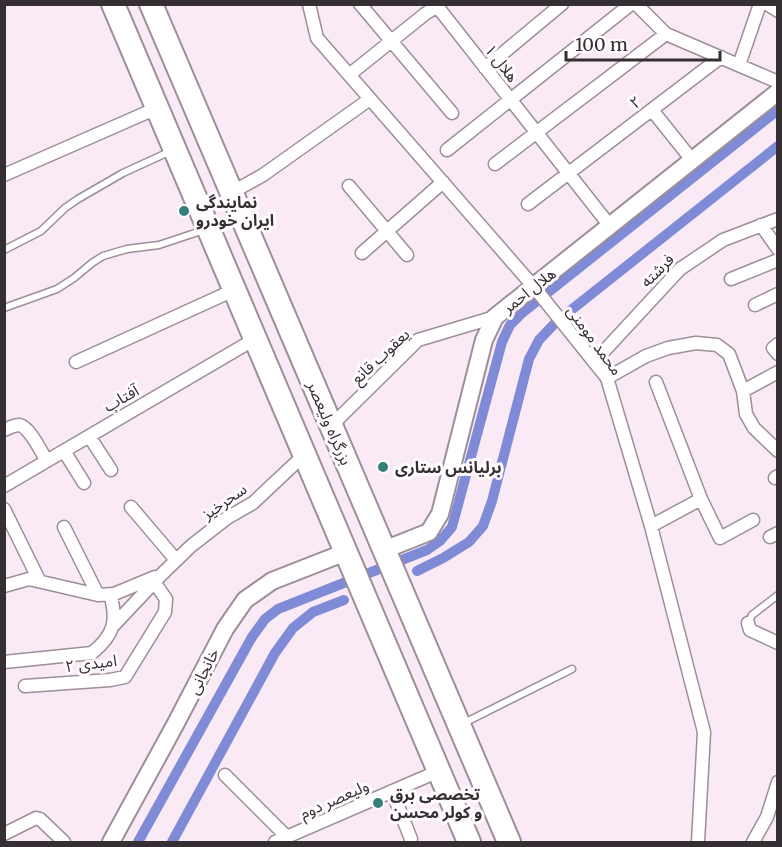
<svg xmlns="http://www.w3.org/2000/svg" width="782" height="847" viewBox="0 0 782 847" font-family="Merriweather,'Noto Sans Arabic',serif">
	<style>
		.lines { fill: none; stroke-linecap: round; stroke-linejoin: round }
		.canal { stroke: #7f8bd6; stroke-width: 10 }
		.lane-casing { stroke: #9d8e99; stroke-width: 9 }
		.street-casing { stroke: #9d8e99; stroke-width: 15 }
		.secondary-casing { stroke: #9d8e99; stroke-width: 20 }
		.highway-casing { stroke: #9d8e99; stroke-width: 26 }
		.lane { stroke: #fff; stroke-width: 6 }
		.street { stroke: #fff; stroke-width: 12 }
		.secondary { stroke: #fff; stroke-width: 16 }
		.highway { stroke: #fff; stroke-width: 22 }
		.poi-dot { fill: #367e7a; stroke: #fffbfe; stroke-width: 2 }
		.labels { text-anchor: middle; stroke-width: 6; stroke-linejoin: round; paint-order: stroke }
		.street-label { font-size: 16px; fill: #352f33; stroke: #fffbfe }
		.poi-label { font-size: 16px; font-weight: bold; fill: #352f33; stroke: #fffbfe; text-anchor: start }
	</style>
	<rect width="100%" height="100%" fill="#faeaf6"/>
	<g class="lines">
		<path class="canal" d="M417,571L443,558L469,542L483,526L492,501L529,359L539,340L556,322L778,146
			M138,842L252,637L265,619L278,609L427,550L440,541L452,527L502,342L510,325L522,313L778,110
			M172,842L275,653L293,628L313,612L344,600"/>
		<g class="lane-casing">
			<path id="lane" d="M4,250L41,231L65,208L78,199L123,173L171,151
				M4,308L57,289L74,278L92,263L103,256L127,249L159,245L204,230
				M748,623L752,615L778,595
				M462,724L572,669"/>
		</g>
		<g class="street-casing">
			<path id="street" d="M309,4L317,38L534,287L607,378L651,526L704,732L698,842
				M360,4L452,113
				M636,4L666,34L778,82
				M767,4L778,11
				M739,65L760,4
				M485,68L562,4
				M349,75L425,14L434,8L440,10L610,226
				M652,110L692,160
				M447,150L631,4
				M495,164L666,34
				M4,175L157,108
				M349,186L407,255
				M231,193L263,175L370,99
				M528,204L721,57
				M761,225L778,249
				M362,253L443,182
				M731,279L778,260
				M755,305L778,294
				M778,344L773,348L778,354
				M76,362L234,290
				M594,362L680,269L723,240L778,219
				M607,378L646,356L668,348L696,343L717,345L729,354L743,391L746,414L754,428L778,451
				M743,391L778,372
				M331,426L418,340L495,317
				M4,430C9,428 14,425 19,425C30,427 41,452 47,461
				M89,436L111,470
				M64,451L84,483
				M775,478L778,476
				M4,486L255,339
				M701,499L720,538L753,520
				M131,507L176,560
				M4,509L39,580
				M651,526L701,499L656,382
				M64,527L98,595
				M770,537L778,533
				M4,586L29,579L98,595L114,594L155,577
				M748,623L750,630L778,643
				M113,626L162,574L191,546L227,518L253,503L304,455
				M4,662L92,653C114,635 118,621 110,594
				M25,686L110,680L125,677L165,612L166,599L154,582
				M225,775L287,837
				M392,791L411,839
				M4,834L36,818L40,819L64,842
				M275,842L439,771
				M753,842L767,817L778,782"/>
		</g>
		<g class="secondary-casing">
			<path id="secondary" d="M384,550L429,532L440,514L484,340L495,317L778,92
				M111,842L175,725L225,629L245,600L272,581L346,552"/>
		</g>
		<g class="highway-casing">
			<path id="highway" d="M113,4L469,842
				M151,4L509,842"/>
		</g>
		<use href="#lane" class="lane"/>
		<use href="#street" class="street"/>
		<use href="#secondary" class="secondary"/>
		<use href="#highway" class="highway"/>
	</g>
	<g class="poi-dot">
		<circle cx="184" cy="211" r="6"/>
		<circle cx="383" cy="467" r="6"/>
		<circle cx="378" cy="803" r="6"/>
	</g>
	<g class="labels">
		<g class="street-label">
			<text transform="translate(502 63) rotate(52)" y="6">هلال ۱</text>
			<text transform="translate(635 102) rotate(-37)" y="6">۲</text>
			<text transform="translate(657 270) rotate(-45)" y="6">فرشته</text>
			<text transform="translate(529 290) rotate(-38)" y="6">هلال احمر</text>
			<text transform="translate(595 340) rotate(54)" y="6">محمد مومنی</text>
			<text transform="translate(380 356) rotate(-43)" y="6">یعقوب قانع</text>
			<text transform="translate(121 398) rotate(-30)" y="6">آفتاب</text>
			<text transform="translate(330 423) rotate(67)" y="6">بزرگراه ولیعصر</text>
			<text transform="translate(224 501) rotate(-35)" y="6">سحرخیز</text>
			<text transform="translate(91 663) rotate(-7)" y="6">امیدی ۲</text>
			<text transform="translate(203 671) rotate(-63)" y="6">خانجانی</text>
			<text transform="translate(334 799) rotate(-24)" y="6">ولیعصر دوم</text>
		</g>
		<g class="poi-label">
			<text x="196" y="208">نمایندگی<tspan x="196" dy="18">ایران خودرو</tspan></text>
			<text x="395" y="473">برلیانس ستاری</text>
			<text x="390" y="800">تخصصی برق<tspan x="390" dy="18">و کولر محسن</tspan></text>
		</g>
	</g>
	<rect width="782" height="847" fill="none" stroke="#352f33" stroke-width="12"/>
	<path d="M566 51v9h154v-9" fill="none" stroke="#352f33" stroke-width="3"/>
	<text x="575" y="51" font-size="18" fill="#352f33" stroke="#fffbfe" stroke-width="4.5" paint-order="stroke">100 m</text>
</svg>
